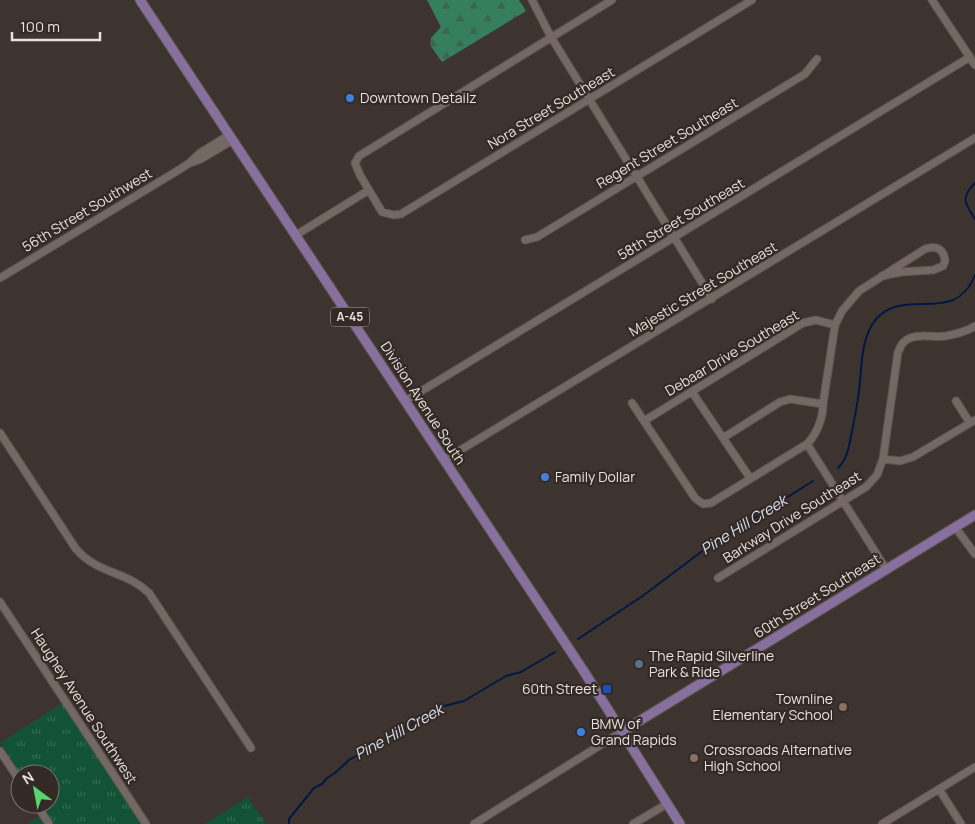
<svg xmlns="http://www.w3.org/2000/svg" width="975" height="824" viewBox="0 0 975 824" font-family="Manrope,sans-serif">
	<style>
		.forest { fill: url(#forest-firs) }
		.park { fill: url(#park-tufts) }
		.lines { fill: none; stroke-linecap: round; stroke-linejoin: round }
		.stream { stroke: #011845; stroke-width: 2 }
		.minor-casing { stroke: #5c534f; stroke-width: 9 }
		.major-casing { stroke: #5c534f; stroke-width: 11 }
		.minor { stroke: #736862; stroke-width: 7 }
		.major { stroke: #87709d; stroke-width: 9 }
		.shop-dot { fill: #3f7fe0; stroke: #342a25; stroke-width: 2 }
		.service-dot { fill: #5c6f8a; stroke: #342a25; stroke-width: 2 }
		.transit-dot { fill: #1a4fb4; stroke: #342a25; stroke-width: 2 }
		.education-dot { fill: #8d6e63; stroke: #342a25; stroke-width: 2 }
		.labels { text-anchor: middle; stroke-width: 4.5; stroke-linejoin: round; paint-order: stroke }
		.shield { fill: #342a25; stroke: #b2aba6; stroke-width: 1 }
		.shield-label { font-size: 12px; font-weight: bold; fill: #e8e2de }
		.poi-label { font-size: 14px; fill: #e8e2de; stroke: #342a25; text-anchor: start }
		.street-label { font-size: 14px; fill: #e8e2de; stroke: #342a25 }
		.water-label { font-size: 15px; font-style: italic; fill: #d9e3f3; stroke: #342a25 }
	</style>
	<defs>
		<pattern id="forest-firs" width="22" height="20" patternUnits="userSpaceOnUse" patternTransform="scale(1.25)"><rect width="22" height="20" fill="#367f5d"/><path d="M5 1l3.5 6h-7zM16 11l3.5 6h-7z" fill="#3d6451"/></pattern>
		<pattern id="park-tufts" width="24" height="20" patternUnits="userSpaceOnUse" patternTransform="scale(1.25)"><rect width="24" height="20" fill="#125237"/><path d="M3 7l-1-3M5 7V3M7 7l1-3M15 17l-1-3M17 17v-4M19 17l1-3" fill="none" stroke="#346b54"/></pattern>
	</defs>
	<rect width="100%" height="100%" fill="#3e342f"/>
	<path class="forest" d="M427,0H519L526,11L442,62L430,45L431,38L441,27Z"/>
	<path class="park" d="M64,702L144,824H27L45,813L39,804H50V774L20,775L0,743Z
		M248,797L266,824H205Z"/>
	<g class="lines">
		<path class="stream" d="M975,183C960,198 965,203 975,219
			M838,468C847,459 849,447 851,436C854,421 857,407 859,391C862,368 860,337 877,318C906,287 955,326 975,275
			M578,639L644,595L705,549L813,481
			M289,824V819L314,788L322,784L327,778L335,773L349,760L444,706L464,701L506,676L521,672L555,652"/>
		<g class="minor-casing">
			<path id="minor" d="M532,0L551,37L712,299
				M612,0L359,156L355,163L360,175L382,212L394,215L401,214L752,0
				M932,0L975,65
				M190,163L201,159L233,140
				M296,235L369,190
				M525,240L537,237L805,74L817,59
				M0,278L177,171L188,164L200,153L229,135
				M692,392L750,478
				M405,401L970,57
				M956,401L970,423
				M632,403L695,498L703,504L711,503L807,444C817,434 823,418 823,404L835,325L842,311L859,291L925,249C936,245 944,249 945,261L943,266L933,270L901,272L882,276
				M644,421L803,323L816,320L835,325
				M0,433L76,549C99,575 125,570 149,593L251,748
				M723,438L780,402L790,399L823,404
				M807,444L886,569
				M883,459L900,461L913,457L975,420
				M444,460L975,138
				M955,527L975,554
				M718,578L866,487L877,475L883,459L898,352C900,349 901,344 904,342C913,332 933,338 946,336C956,334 966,332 975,326
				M0,602L146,824
				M0,751L20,781
				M939,789L961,824
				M36,804L49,824
				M474,824L623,731
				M633,824L667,804
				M882,824L975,767"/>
		</g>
		<g class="major-casing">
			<path id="major" d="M140,0L583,670L680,824
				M623,731L975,515"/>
		</g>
		<use href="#minor" class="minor"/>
		<use href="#major" class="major"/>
	</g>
	<g class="shop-dot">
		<circle cx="350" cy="98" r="5"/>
		<circle cx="545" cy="477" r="5"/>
		<circle cx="581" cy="732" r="5"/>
	</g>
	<circle class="service-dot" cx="639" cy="664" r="5"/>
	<rect class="transit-dot" x="602" y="684" width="10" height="10" rx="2.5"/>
	<g class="education-dot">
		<circle cx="843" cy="707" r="5"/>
		<circle cx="694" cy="758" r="5"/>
	</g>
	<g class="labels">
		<rect class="shield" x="331" y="307.5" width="38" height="19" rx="4"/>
		<g class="shield-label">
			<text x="350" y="321">A-45</text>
		</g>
		<g class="poi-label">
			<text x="360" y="103">Downtown Detailz</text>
			<text x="555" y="482">Family Dollar</text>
			<text x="649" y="661">The Rapid Silverline<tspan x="649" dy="16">Park &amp; Ride</tspan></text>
			<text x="597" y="694" text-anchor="end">60th Street</text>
			<text x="833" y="704" text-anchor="end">Townline<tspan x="833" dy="16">Elementary School</tspan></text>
			<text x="591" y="729">BMW of<tspan x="591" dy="16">Grand Rapids</tspan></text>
			<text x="704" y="755">Crossroads Alternative<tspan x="704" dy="16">High School</tspan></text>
		</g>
		<g class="street-label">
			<text transform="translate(551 108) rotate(-31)" y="5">Nora Street Southeast</text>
			<text transform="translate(667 143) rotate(-31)" y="5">Regent Street Southeast</text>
			<text transform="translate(87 210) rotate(-31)" y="5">56th Street Southwest</text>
			<text transform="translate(681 219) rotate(-31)" y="5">58th Street Southeast</text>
			<text transform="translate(703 289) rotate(-31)" y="5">Majestic Street Southeast</text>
			<text transform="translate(732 353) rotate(-31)" y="5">Debaar Drive Southeast</text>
			<text transform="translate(423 403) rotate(57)" y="5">Division Avenue South</text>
			<text transform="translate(792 517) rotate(-32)" y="5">Barkway Drive Southeast</text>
			<text transform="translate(817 596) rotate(-32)" y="5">60th Street Southeast</text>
			<text transform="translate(84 706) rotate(57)" y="5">Haughey Avenue Southwest</text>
		</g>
		<g class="water-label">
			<text transform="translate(744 525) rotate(-32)" y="5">Pine Hill Creek</text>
			<text transform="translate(399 732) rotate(-29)" y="5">Pine Hill Creek</text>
		</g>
	</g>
	<g transform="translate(35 789) rotate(328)"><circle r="24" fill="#342a25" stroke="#7c746f"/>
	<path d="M0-4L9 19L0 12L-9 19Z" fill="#5ad56e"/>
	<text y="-8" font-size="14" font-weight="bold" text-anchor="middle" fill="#e8e2de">N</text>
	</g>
	<path d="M12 32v8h88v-8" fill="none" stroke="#e8e2de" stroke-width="2.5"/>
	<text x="20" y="32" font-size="15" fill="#e8e2de" stroke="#342a25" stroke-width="4" paint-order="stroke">100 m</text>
</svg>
